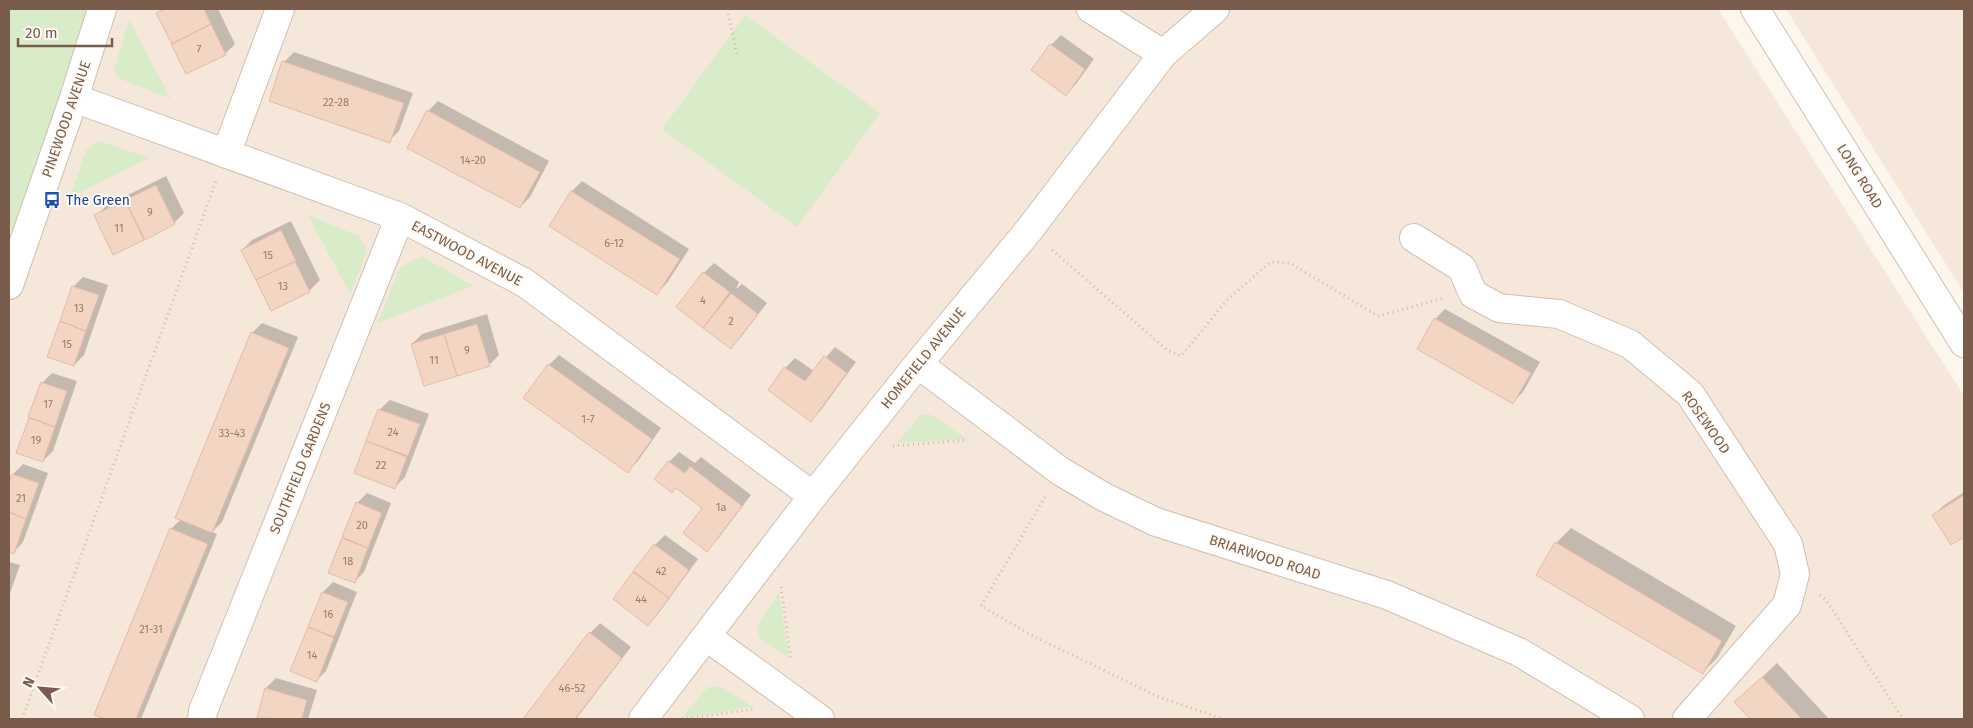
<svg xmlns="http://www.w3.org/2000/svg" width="1973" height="728" viewBox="0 0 1973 728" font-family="'Fira Sans',sans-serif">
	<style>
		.residential { fill: #f5e8da }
		.green { fill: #d8ecc9 }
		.shadow { fill: #0003 }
		.building { fill: #f3d5c3; stroke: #e6bba3 }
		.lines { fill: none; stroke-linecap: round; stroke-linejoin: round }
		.minor-casing { stroke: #d1beb0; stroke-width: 30 }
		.path { stroke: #d9b8a5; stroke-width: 3; stroke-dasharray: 1 4; stroke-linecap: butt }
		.minor { stroke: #fff; stroke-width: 28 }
		.labels { text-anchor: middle; stroke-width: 4; stroke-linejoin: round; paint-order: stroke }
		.number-label { font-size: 11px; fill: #987a6a }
		.street-label { font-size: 14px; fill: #7a5c4d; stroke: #fffaf3 }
		.transit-label { font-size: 14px; fill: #164399; stroke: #fffaf3; text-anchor: start }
	</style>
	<rect width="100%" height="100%" fill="#fdf6ec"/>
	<path class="residential" d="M9,9H1718L1964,396V719H9Z
		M1786,9H1964V293L1829,78Z"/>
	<path class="green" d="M9,9H91L16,232L9,229Z
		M745,15L880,113L797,227L662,129Z
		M129,20L171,99L118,78L114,70Z
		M99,141L149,158L70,197L86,150Z
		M308,215L359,236L367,251L350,294Z
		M422,256L473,286L378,323L400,267Z
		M922,414L932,415L967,439L897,443Z
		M779,592L789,659L759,637L757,626Z
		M720,686L753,707L681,718L708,687Z"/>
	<path class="shadow" d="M162,9H218L235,44L225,54L158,13Z
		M1061,35L1094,59L1076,84L1066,94L1051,45Z
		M294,52L413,93L399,131L389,141L284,62Z
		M438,101L549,161L530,197L520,207L428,111Z
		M166,176L184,213L174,223L114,253L96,216L106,206Z
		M582,181L689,249L667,283L657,293L551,226L572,191Z
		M291,221L320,280L310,290L271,309L242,250L252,240Z
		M714,263L739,282L736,289L742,284L767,303L741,337L731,347L678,307L704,273Z
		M83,277L108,285L84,355L74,365L73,287Z
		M1445,309L1540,362L1523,392L1513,402L1435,319Z
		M487,314L499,355L489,365L412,344L422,334Z
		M262,323L298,337L222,522L212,532L217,534L141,719H108L95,714L171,529L181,519L252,333Z
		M835,347L856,362L821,410L811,420L770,389L785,368L795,358L814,371Z
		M559,355L661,428L638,461L628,471L549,365Z
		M52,373L77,381L53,451L43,461L18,452L42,383Z
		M390,400L429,414L405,477L395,487L356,472L379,410Z
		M679,452L695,463L701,457L751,495L717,540L707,550L704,507L677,487L669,462Z
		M23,464L48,473L23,542L13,553L9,551V486L13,474Z
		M1964,492V535L1951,544L1933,516L1943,506Z
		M367,493L391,503L364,572L354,582L330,572L357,503Z
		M1571,528L1736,626L1717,658L1703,672L1537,574L1556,543Z
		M665,535L698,559L658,614L648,624L615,599L655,545Z
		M9,562L20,565L9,596Z
		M333,582L357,592L326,671L316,681L291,671L323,592Z
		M600,623L631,647L576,719H524L590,633Z
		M1777,663L1829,719H1751L1736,702Z
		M276,678L317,690L308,719H257L266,688Z"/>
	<path class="building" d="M165,9H204L211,24L172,44L156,13Z
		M211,24L226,55L186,74L171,44Z
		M1050,44L1085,69L1066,96L1031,70Z
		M282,61L404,103L390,143L269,101Z
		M427,110L540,172L520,208L407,148Z
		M156,185L175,224L145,240L125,200Z
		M571,191L680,259L657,295L549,226Z
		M125,200L144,240L113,255L94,215Z
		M281,230L296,261L256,280L241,250Z
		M295,261L310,292L271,311L256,280Z
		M703,272L730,292L703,328L676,307Z
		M72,286L99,295L86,331L60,321Z
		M731,293L758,314L731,349L703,328Z
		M1434,318L1531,373L1513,404L1417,349Z
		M60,321L86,331L74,366L47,357Z
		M477,324L490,366L457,376L444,334Z
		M251,332L289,348L212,533L175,518Z
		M444,334L457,376L424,386L411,344Z
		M824,356L847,373L811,422L768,390L784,367L805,381Z
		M548,364L652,439L628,473L523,398Z
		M41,382L67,391L55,427L28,417Z
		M378,409L420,424L408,456L366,441Z
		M29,418L55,427L43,462L16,453Z
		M366,441L407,457L395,489L354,473Z
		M668,461L685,473L690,466L742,506L707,552L683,533L702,508L676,488L672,493L654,479Z
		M12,474L39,483L26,519L9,512V483Z
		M1964,495V537L1951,545L1932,515Z
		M356,502L382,513L368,548L342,537Z
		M9,512L26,519L14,554L9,552Z
		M170,528L208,544L136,719H105L94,715Z
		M342,538L368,548L355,583L328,573Z
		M1555,542L1722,641L1703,674L1536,575Z
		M654,544L689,570L669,598L633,571Z
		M633,572L669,598L648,626L613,599Z
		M322,592L348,602L334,637L308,627Z
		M308,627L334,638L317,682L290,671Z
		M589,632L622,658L575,719H523Z
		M1762,677L1802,719H1750L1734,702Z
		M265,688L307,700L302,719L257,718Z"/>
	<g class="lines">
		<g class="minor-casing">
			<path id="minor" d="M1091,9L1163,54
				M1755,9L1964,343
				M74,98L400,217L525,283L813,496
				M226,154L280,9
				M1414,238L1462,268L1473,294L1499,308L1559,314L1630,344L1690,394L1788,544L1795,574L1787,605L1687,719
				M9,285L74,98L102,9
				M918,364L1060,471L1104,497L1156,522L1387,595L1519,652L1630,719
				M707,637L820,719
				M202,719L203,711L400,217
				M643,719L813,496L918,364L1029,230L1163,54L1215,9"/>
		</g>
		<path class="path" d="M727,9L737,54
			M1052,250L1167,350L1181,356L1228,299L1271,262L1290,263L1378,316L1441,299L1443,296
			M893,446L968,440
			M1045,497L981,606L1031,635L1159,697L1223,719
			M781,587L791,660
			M1820,595L1826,600L1903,719
			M22,719L216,181
			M682,719L755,709"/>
		<use href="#minor" class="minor"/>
	</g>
	<defs>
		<g id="bus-bare" transform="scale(1.35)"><path d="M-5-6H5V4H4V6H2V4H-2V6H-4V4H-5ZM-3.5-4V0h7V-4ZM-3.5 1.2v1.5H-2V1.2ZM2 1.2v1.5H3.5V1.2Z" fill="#1a4fb4" stroke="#fffaf3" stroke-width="2.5" paint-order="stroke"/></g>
	</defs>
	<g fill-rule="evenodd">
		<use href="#bus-bare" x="52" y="200"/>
	</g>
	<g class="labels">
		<g class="number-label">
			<text x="199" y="53">7</text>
			<text x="336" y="106">22-28</text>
			<text x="473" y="164">14-20</text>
			<text x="150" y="216">9</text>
			<text x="119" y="232">11</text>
			<text x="614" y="247">6-12</text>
			<text x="268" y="259">15</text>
			<text x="283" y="290">13</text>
			<text x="703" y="304">4</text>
			<text x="79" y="312">13</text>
			<text x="731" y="325">2</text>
			<text x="67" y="348">15</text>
			<text x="467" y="354">9</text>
			<text x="434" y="364">11</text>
			<text x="48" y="408">17</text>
			<text x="588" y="423">1-7</text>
			<text x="393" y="436">24</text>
			<text x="232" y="437">33-43</text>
			<text x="36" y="444">19</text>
			<text x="381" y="469">22</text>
			<text x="21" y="502">21</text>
			<text x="721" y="511">1a</text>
			<text x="362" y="529">20</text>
			<text x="348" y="565">18</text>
			<text x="661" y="575">42</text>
			<text x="641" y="603">44</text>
			<text x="328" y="618">16</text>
			<text x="151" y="633">21-31</text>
			<text x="312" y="659">14</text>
			<text x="572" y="692">46-52</text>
		</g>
		<g class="street-label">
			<text transform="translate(66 119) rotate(-71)" y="5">PINEWOOD AVENUE</text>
			<text transform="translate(1860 176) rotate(58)" y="5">LONG ROAD</text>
			<text transform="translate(467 253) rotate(28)" y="5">EASTWOOD AVENUE</text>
			<text transform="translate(923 358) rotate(-51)" y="5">HOMEFIELD AVENUE</text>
			<text transform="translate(1706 422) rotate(55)" y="5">ROSEWOOD</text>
			<text transform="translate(300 468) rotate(-68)" y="5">SOUTHFIELD GARDENS</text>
			<text transform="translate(1265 557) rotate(18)" y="5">BRIARWOOD ROAD</text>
		</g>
		<g class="transit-label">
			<text x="66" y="205">The Green</text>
		</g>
	</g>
	<rect width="1973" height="728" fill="none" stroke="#7a5c4d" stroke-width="20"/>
	<g transform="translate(40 688) rotate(297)" stroke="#fffaf3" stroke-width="4" paint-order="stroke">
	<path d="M0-4L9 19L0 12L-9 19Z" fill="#7a5c4d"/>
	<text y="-8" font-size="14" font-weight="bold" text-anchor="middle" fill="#7a5c4d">N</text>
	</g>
	<path d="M18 38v8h94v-8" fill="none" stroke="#7a5c4d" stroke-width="2.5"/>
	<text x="25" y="38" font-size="15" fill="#7a5c4d" stroke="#fffaf3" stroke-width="4" paint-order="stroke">20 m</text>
</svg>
